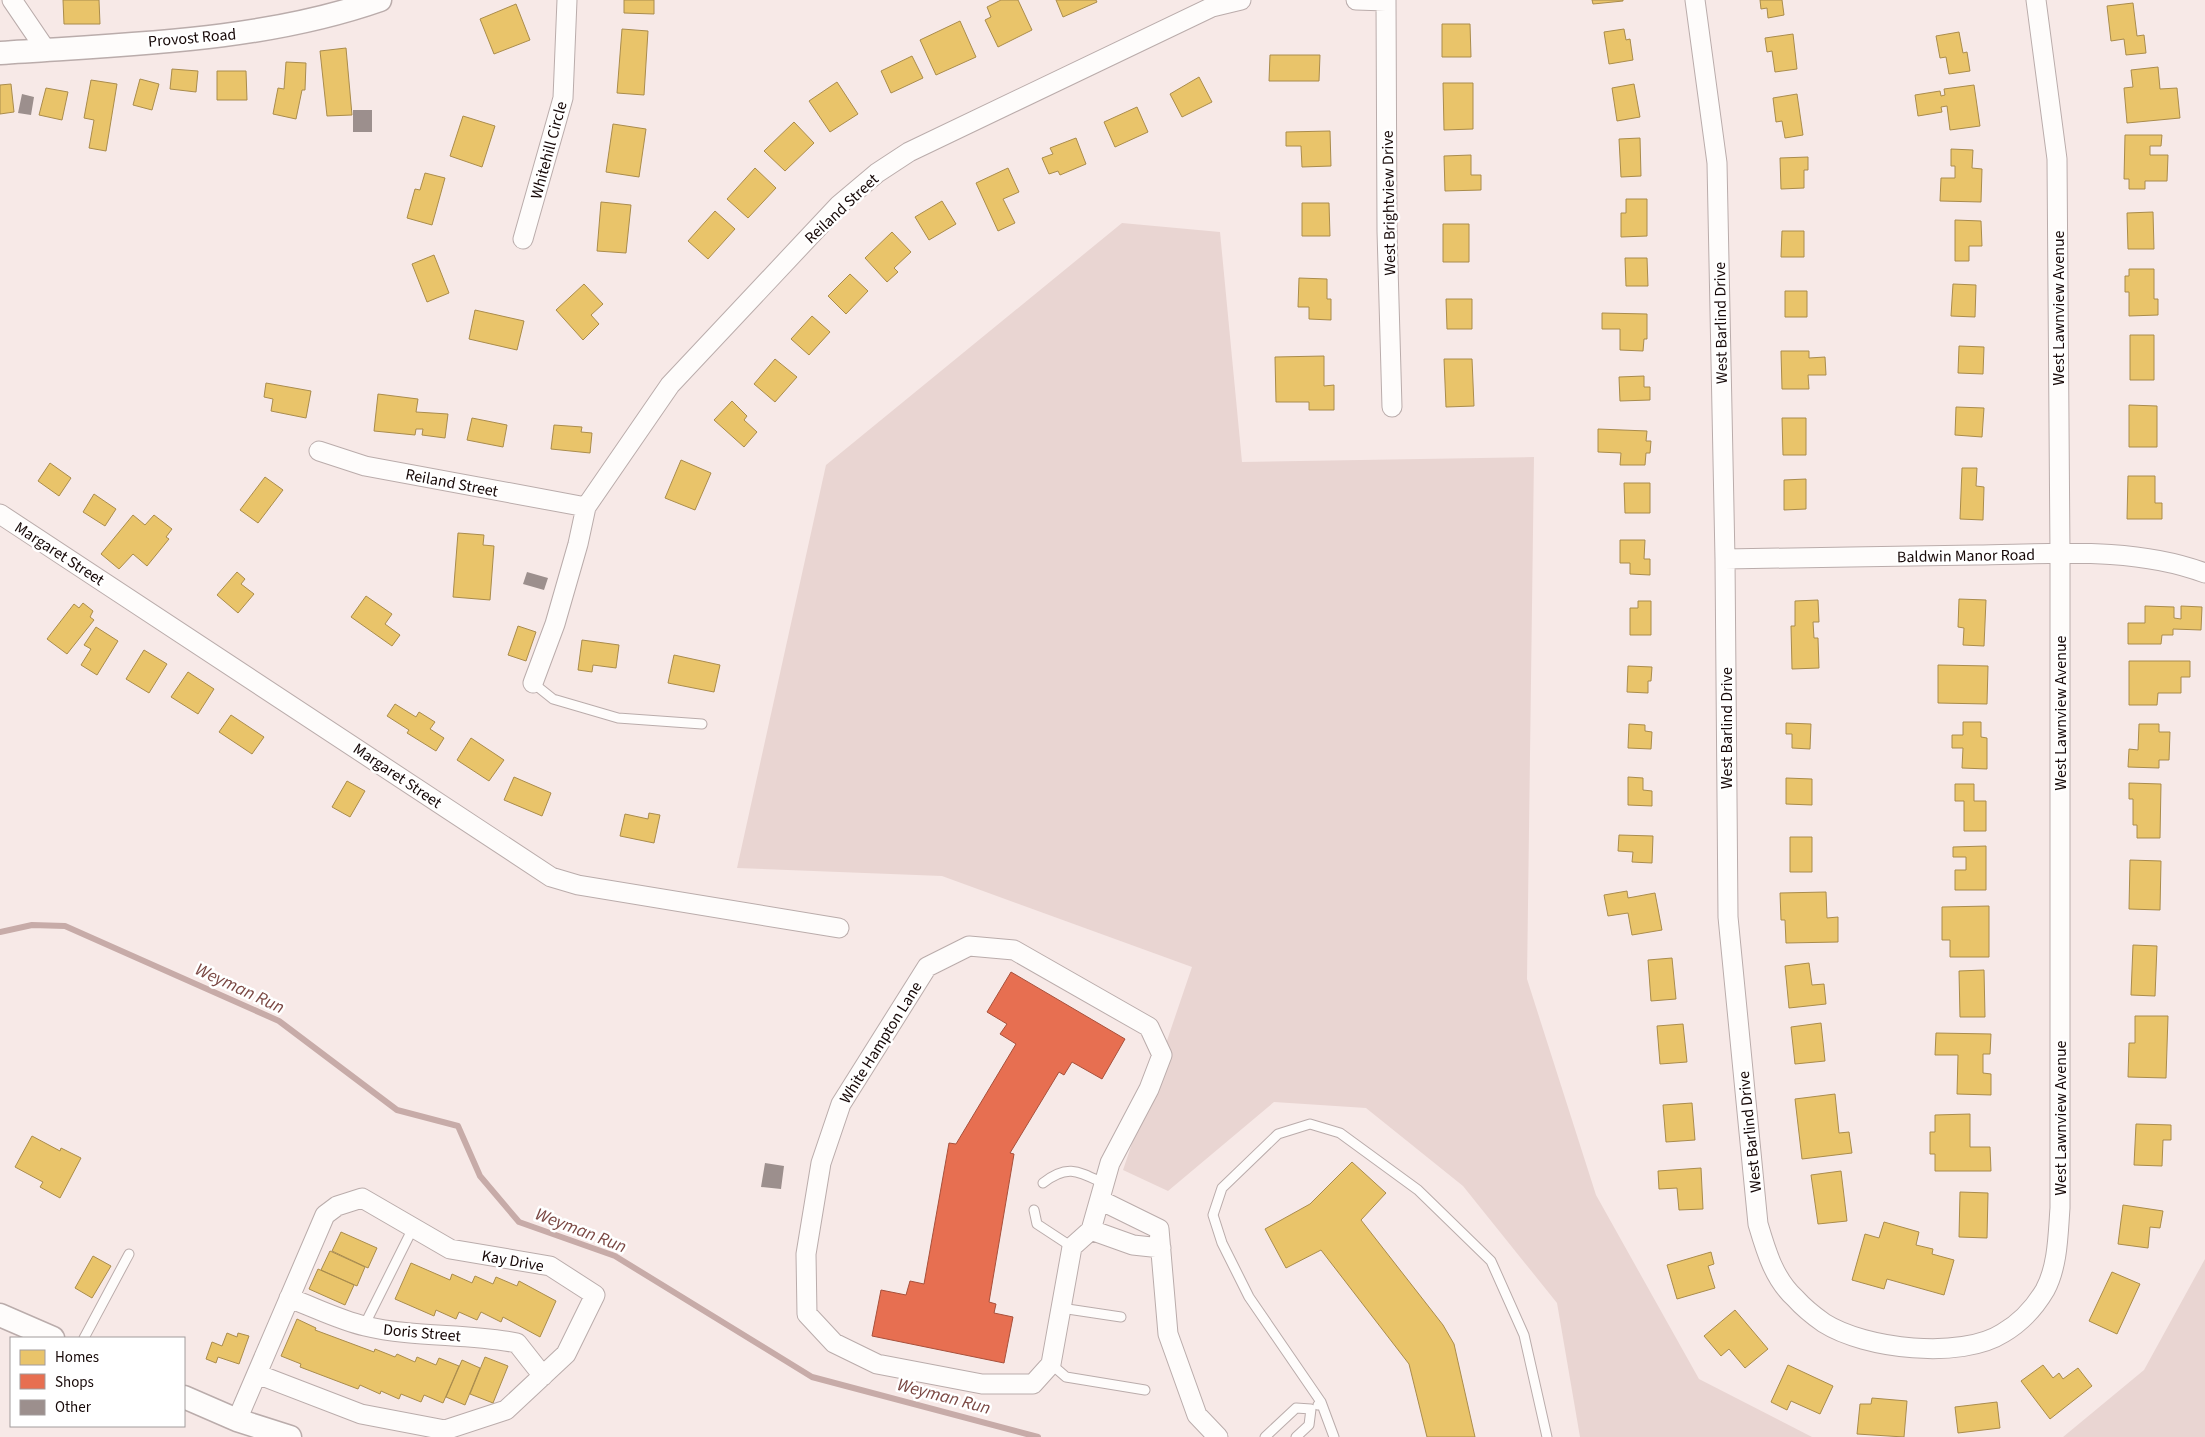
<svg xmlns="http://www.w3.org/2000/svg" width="2205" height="1437" viewBox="0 0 2205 1437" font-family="'Source Sans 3',sans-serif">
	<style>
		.green { fill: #e9d5d2 }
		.homes { fill: #e9c46a; stroke: #aa8c4c }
		.shops { fill: #e76f51; stroke: #a8503b }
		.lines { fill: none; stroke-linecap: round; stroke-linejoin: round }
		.stream { stroke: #c7aba8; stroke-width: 6 }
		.building { fill: #9c8f8d }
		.service-casing { stroke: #baacab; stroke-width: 11 }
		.minor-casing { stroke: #baacab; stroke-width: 21 }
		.tertiary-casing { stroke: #baacab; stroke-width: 25 }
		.service { stroke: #fefcfb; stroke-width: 9 }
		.minor { stroke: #fefcfb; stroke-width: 19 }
		.tertiary { stroke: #fefcfb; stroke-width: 22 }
		.labels { text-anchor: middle; stroke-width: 5; stroke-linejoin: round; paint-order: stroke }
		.street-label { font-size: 16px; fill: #160807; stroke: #fff }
		.water-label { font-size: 18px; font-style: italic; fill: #7a4742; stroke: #fff }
	</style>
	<rect width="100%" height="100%" fill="#f7e9e7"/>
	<path class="green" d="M1122,223L1220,232L1242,462L1534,457L1527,979L1596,1195L1699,1379L1812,1437H1580L1557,1303L1463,1186L1366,1108L1274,1102L1168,1191L1123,1170L1192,967L942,876L737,868L826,465Z
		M2205,1259V1437H2063L2144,1370Z"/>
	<path class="homes" d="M63,0H99L100,24H64Z
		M624,0H654V14L624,13Z
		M1001,0H1018L1032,30L998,47L985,20L991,17L987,7Z
		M1056,0H1096L1097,2L1063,17Z
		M1592,0H1623V1L1593,4Z
		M1760,0H1782L1784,15L1768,18L1767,8L1761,9Z
		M2133,3L2137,36L2144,35L2146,53L2126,55L2124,39L2111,41L2107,6Z
		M516,4L530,40L494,54L480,19Z
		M960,21L976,57L936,75L920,40Z
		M1442,24H1470L1471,57H1442Z
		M622,29L648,31L644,95L617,93Z
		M1624,29L1626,40L1630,39L1633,60L1609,64L1604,32Z
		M1959,32L1963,53L1967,52L1970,71L1949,74L1946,57L1940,58L1936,36Z
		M1793,34L1797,69L1775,72L1772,51L1767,52L1765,38Z
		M346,48L352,115L327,116L320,51Z
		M1270,55H1320L1319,81H1269Z
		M912,56L923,78L891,93L881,71Z
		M286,62L306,63L305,90H302L296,119L273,114L278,88L284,89Z
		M2158,67L2160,89L2177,88L2180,118L2127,123L2124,88L2133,87L2131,70Z
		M172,69L198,71L196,92L170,89Z
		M217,71H246L247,100H217Z
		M1199,77L1212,102L1182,117L1170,94Z
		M140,79L159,84L152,110L133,105Z
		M91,80L117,84L106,151L89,148L94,120L84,118Z
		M837,82L858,114L830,132L809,101Z
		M1443,83H1473V129L1444,130Z
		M11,84L14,112L0,114V85Z
		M1634,84L1640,117L1617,121L1612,88Z
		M1974,85L1980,126L1950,130L1947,106L1941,107L1942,112L1918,116L1915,95L1940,91L1941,96L1945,95L1944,89Z
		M46,88L68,92L62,120L39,115Z
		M1797,94L1803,135L1785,138L1782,121L1776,122L1773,98Z
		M1137,107L1148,132L1115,147L1104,122Z
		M463,116L495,126L482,167L450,156Z
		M794,122L814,143L785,171L764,151Z
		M613,124L646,129L639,177L606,172Z
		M1330,131L1331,166L1302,167L1301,146H1286V132Z
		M2125,135H2162L2161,146H2150V155H2168L2167,181H2145V189H2129V179H2124Z
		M1076,138L1086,164L1060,175L1058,171L1049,174L1042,158L1053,154L1050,148Z
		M1640,138L1641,176L1621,177L1619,139Z
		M1951,149L1973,150L1972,168L1982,169L1981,202L1940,201L1941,178H1955V166H1951Z
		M1471,155V175H1481V190L1445,191L1444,156Z
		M1808,157V170H1804V188L1781,189L1780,158Z
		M755,168L776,188L748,218L727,199Z
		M1008,168L1019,192L1003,199L1015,223L998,231L976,183Z
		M425,173L445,178L432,225L407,218L415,189L420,190Z
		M1626,199H1647V236L1621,237V213H1626Z
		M942,201L956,224L929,240L915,217Z
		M601,202L631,205L626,253L597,251Z
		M1302,203H1329L1330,236H1302Z
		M715,211L735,229L708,259L688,241Z
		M2153,212L2154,249H2128L2127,213Z
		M1955,220L1981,221L1982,246H1969V261H1955Z
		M1443,224H1469V262H1443Z
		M1782,231H1804V257H1781Z
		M892,232L911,252L894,268L898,272L887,282L865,258Z
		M434,255L449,293L427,302L412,264Z
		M1625,258H1647L1648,286H1626Z
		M2129,269H2154V299H2158V315L2129,316V292H2125V276H2129Z
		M850,274L868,291L846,314L828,296Z
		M1299,278L1327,279V299H1331V320L1309,319V307H1298Z
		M584,284L603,304L591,315L599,324L583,340L556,310Z
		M1953,284L1976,285L1975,317L1951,316Z
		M1785,291H1807V317H1785Z
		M1446,299H1472V329H1447Z
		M475,310L524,321L517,350L469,339Z
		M1602,313L1647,314V339H1644L1643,351L1620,350V329H1602Z
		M812,316L830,332L809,355L791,339Z
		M2130,335H2154V380H2130Z
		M1959,346L1984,347L1983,374L1958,373Z
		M1781,351H1809V358L1825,357L1826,375H1808L1809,389H1782Z
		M1324,356V386L1334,385V410H1309V402H1276L1275,357Z
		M775,359L797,377L775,402L754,384Z
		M1444,359H1472L1474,406L1446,407Z
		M1644,376V387H1650V400L1620,401L1619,377Z
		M266,383L311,391L306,418L271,411L273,399L264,397Z
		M378,394L418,399L416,412L448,414L445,438L422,435L423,429H416L415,435L374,431Z
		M732,401L747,416L744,420L757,432L744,447L714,420Z
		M2129,405L2157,406V447H2129Z
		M1956,407L1984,408L1982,437L1955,435Z
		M472,418L507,425L503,447L467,440Z
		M1782,418H1806V455H1783Z
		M554,425L582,427L581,432L592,433L590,453L551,449Z
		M1598,429L1647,431L1646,441H1651L1650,453H1646L1645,465H1620L1621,453L1598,452Z
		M681,460L711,473L695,510L665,498Z
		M50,463L71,478L59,496L38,481Z
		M1962,468H1977L1976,486L1984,487L1983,520L1960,519Z
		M2128,476H2155V503H2162V519H2127Z
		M265,477L283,490L258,523L240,510Z
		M1806,479V509L1784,510V480Z
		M1624,483H1650V513H1625Z
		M94,494L116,509L105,526L83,512Z
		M133,515L145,525L154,515L172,529L166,537L169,539L147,566L133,554L119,569L101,554Z
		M458,533L484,535L483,545L494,546L490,600L453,597Z
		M1620,540H1645L1644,559H1650V575L1630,574V563H1620Z
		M237,572L245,579L241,584L254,594L238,613L217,595Z
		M366,596L392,614L385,624L400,635L392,646L351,617Z
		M1959,599L1986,600L1984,646L1963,645L1964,628L1958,627Z
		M1818,600L1819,622H1813L1814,638H1818L1819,668L1792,669L1791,626H1795V601Z
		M1638,601H1651V635H1630V608H1638Z
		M83,603L93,611L90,617L94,620L67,654L47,639L74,604L79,608Z
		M2145,606L2174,607V618L2181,619V606L2202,607L2201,630L2173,629V635H2162L2161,644H2128V623H2145Z
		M518,626L536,632L526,661L508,655Z
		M96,627L118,641L97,675L81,665L91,649L84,645Z
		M582,640L619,645L616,668L593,665L592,672L578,670Z
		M144,650L167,664L149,693L126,679Z
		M674,655L720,665L714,692L668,683Z
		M2129,661H2190V677H2181V693H2158L2157,705H2129Z
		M1938,665L1988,666L1987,704L1938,703Z
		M1628,666L1652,667L1651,681H1648V693L1627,692Z
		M188,672L214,689L198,714L171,697Z
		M395,704L416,717L419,712L435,722L430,729L444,738L436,751L407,733L409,730L387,716Z
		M231,715L264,737L252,754L219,732Z
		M1963,722H1981V737L1987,738V769L1962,768L1963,748H1952V735H1963Z
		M1786,723L1811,724L1810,749L1792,748V734H1786Z
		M1629,724L1645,725V731L1652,732L1651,749L1628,748Z
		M2139,724H2159V732H2170L2169,760H2159V768L2128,767L2129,749L2138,750Z
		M471,738L504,760L489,781L457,760Z
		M514,777L551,793L542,816L504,800Z
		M1628,777L1643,778V790L1652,791V806L1628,805Z
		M1786,778L1812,779V805L1786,804Z
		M347,781L365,791L350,817L332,807Z
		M2129,783L2161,784L2160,838H2137V825H2133V799H2129Z
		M1955,784H1974V801H1986V831H1964V801H1955Z
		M649,813L660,815L654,843L620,836L625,814L648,819Z
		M1619,835L1653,836L1652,863L1632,862L1633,852L1618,851Z
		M1790,837H1812V872H1790Z
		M1986,846V890H1955V870H1966V857H1953V847Z
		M2130,860L2161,861L2160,910L2129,909Z
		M1627,891L1628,898L1655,893L1662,930L1632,935L1628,913L1608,916L1604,895Z
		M1826,892L1827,918L1838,917V942L1786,943L1785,920H1781L1780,893Z
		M1989,906V957H1950V940H1942V907Z
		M2133,945L2157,946L2155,996L2131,995Z
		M1672,958L1676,999L1651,1001L1648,960Z
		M1809,963L1812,985L1824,984L1826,1004L1789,1008L1785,966Z
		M1984,970L1985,1017H1960L1959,971Z
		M2135,1016H2168L2166,1078L2128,1077L2129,1043H2135Z
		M1821,1023L1825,1061L1795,1064L1791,1027Z
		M1683,1024L1687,1062L1660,1064L1657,1026Z
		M1936,1033L1991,1034L1990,1054H1983V1073L1991,1074V1095L1957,1094L1958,1055H1935Z
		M1835,1094L1839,1133L1849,1132L1852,1153L1802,1159L1795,1099Z
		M1692,1103L1695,1140L1666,1142L1663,1105Z
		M1970,1114V1147H1990L1991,1171H1935V1154H1930V1132H1935V1115Z
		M2136,1124L2171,1125V1140H2163L2162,1166L2134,1165Z
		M32,1136L60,1151L61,1148L81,1158L60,1198L40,1187L43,1182L15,1167Z
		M1352,1162L1386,1193L1361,1220L1443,1325L1454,1344L1475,1437H1427L1409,1364L1321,1250L1286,1268L1265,1229L1310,1204Z
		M1701,1168L1703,1209L1679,1210L1677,1188L1659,1189L1658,1171Z
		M1841,1171L1847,1221L1818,1224L1811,1175Z
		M1960,1192L1988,1193L1987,1238L1959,1237Z
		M2123,1205L2163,1211L2160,1228L2150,1227L2148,1248L2118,1244Z
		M1884,1222L1919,1232L1916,1245L1933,1249L1932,1254L1954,1260L1944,1295L1887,1279L1884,1289L1852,1280L1865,1234L1879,1238Z
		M341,1232L377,1248L368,1268L332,1251Z
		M330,1251L365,1267L357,1286L321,1270Z
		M1711,1252L1714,1264L1708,1266L1715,1288L1677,1299L1667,1265Z
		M93,1256L111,1266L92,1298L75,1288Z
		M411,1263L450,1280L452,1274L472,1283L475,1276L493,1284L496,1277L517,1286L519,1281L556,1301L540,1337L503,1317L501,1322L481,1312L477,1320L459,1312L456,1319L436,1310L434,1316L395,1299Z
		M318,1269L354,1285L345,1305L309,1289Z
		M2112,1272L2140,1284L2117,1334L2089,1321Z
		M1735,1310L1768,1349L1745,1368L1729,1349L1721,1356L1704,1336Z
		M297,1319L316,1328L315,1330L374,1352L375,1349L395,1357L397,1354L415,1362L417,1357L436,1365L439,1358L459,1366L443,1403L424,1395L421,1402L401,1394L399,1399L381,1391L380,1394L360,1385L358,1389L300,1367L301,1364L281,1356Z
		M227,1333L237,1337L238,1333L249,1336L239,1364L218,1357L216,1363L206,1359L212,1342L222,1346Z
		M485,1357L508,1366L493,1403L470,1394Z
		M462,1360L480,1368L465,1405L446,1397Z
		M1788,1365L1833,1386L1820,1414L1791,1401L1787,1410L1771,1402Z
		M2043,1365L2053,1378L2059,1373L2063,1379L2078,1368L2092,1386L2050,1419L2021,1381Z
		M1872,1398L1907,1401L1904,1437L1857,1434L1860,1404H1871Z
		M1997,1402L2000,1428L1958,1433L1955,1407Z"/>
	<path class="shops" d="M1011,972L1125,1039L1102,1079L1072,1062L1064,1075L1059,1072L1010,1153L1014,1154L989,1302L996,1304L994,1313L1013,1317L1004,1363L872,1336L881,1290L906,1295L910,1281L924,1284L949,1143L956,1144L1016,1044L1000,1034L1007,1024L987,1012Z"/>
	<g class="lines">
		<path class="stream" d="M0,932L32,925L65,926L279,1021L397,1110L458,1126L480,1176L519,1222L615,1256L812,1377L1038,1437"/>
	</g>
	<path class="building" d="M22,94L34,97L31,115L18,113Z
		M353,110H372V132H353Z
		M527,572L548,578L544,590L523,584Z
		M765,1163L784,1166L781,1189L761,1187Z"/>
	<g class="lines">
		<g class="service-casing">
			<path id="service" d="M533,683L553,699L618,718L702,724
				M1043,1183C1067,1164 1078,1171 1103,1183
				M1034,1210L1037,1224L1072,1247
				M1061,1308L1121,1317
				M364,1326L413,1228
				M84,1338L129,1254
				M1051,1364L1066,1377L1145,1390
				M1321,1402L1249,1297L1222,1243L1213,1215L1222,1188L1278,1134L1310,1124L1340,1133L1418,1190L1491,1261L1524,1335L1547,1437
				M1318,1405L1321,1402L1334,1437
				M1265,1437L1296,1408L1311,1409L1309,1425L1296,1437"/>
		</g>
		<g class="minor-casing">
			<path id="minor" d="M12,0L46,50
				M1356,0L1386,1
				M1386,0L1387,231L1392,407
				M1695,0L1717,163L1725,559L1728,917L1758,1224C1766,1251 1774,1279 1795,1298C1803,1307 1814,1316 1824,1323C1865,1349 1961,1360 2003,1333C2020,1323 2035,1307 2045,1290C2058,1266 2058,1234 2060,1208V554L2057,159L2036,0
				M523,239L563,98L567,0
				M319,451L365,466L586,507
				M0,514L551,877L578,885L839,928
				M1725,559C1809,558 1892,556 1976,555C2051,554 2133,546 2205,573
				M533,683L555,624L578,544L586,507L670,385L839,205L877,173L909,152L1212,7L1241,0
				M969,946L1014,950L1149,1027L1162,1055L1149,1089L1110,1163L1091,1230L1072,1247L1051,1364L1033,1384H982L877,1364L834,1343L807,1314L806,1254L821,1163L841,1104L927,967Z
				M1100,1200L1159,1229L1168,1334L1197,1415L1218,1437
				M1091,1230L1133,1245L1161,1248
				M289,1298C314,1307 339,1320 365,1326C415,1338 467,1333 517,1343L543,1376
				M237,1420L325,1215L337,1206L362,1198L450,1249L550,1266L595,1295L566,1354L506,1410L445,1430L361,1414L257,1374"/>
		</g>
		<g class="tertiary-casing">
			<path id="tertiary" d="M0,53C127,44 260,42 380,0
				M0,1315L53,1338
				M184,1397L237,1420L290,1437"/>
		</g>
		<use href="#service" class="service"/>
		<use href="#minor" class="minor"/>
		<use href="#tertiary" class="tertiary"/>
	</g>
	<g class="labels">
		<g class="street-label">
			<text transform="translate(192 37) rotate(-5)" y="6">Provost Road</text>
			<text transform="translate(548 150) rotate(-75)" y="6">Whitehill Circle</text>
			<text transform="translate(1388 203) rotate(-91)" y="6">West Brightview Drive</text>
			<text transform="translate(841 208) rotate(-43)" y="6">Reiland Street</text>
			<text transform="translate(2058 308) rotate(-90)" y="6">West Lawnview Avenue</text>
			<text transform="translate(1720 323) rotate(-91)" y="6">West Barlind Drive</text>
			<text transform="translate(452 482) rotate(11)" y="6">Reiland Street</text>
			<text transform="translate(60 553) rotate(33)" y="6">Margaret Street</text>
			<text transform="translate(1966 555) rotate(-1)" y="6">Baldwin Manor Road</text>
			<text transform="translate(2060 713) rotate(-90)" y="6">West Lawnview Avenue</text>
			<text transform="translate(1726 728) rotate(-90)" y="6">West Barlind Drive</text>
			<text transform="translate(398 775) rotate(34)" y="6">Margaret Street</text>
			<text transform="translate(880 1042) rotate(-58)" y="6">White Hampton Lane</text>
			<text transform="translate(2060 1118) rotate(-90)" y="6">West Lawnview Avenue</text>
			<text transform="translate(1749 1132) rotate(-96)" y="6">West Barlind Drive</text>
			<text transform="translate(513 1260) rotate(10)" y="6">Kay Drive</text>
			<text transform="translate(422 1332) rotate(5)" y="6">Doris Street</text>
		</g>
		<g class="water-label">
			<text transform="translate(240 988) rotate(25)" y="6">Weyman Run</text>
			<text transform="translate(581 1230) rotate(21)" y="6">Weyman Run</text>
			<text transform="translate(944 1396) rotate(15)" y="6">Weyman Run</text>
		</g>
	</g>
	<rect x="10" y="1337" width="175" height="90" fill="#ffffff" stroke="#a29c9c"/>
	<rect x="20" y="1350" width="25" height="15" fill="#e9c46a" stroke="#a29c9c"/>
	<text x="55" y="1362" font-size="15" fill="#160807">Homes</text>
	<rect x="20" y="1374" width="25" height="15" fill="#e76f51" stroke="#a29c9c"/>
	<text x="55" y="1387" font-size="15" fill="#160807">Shops</text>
	<rect x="20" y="1400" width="25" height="15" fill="#9c8f8d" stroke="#a29c9c"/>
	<text x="55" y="1412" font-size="15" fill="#160807">Other</text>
</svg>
